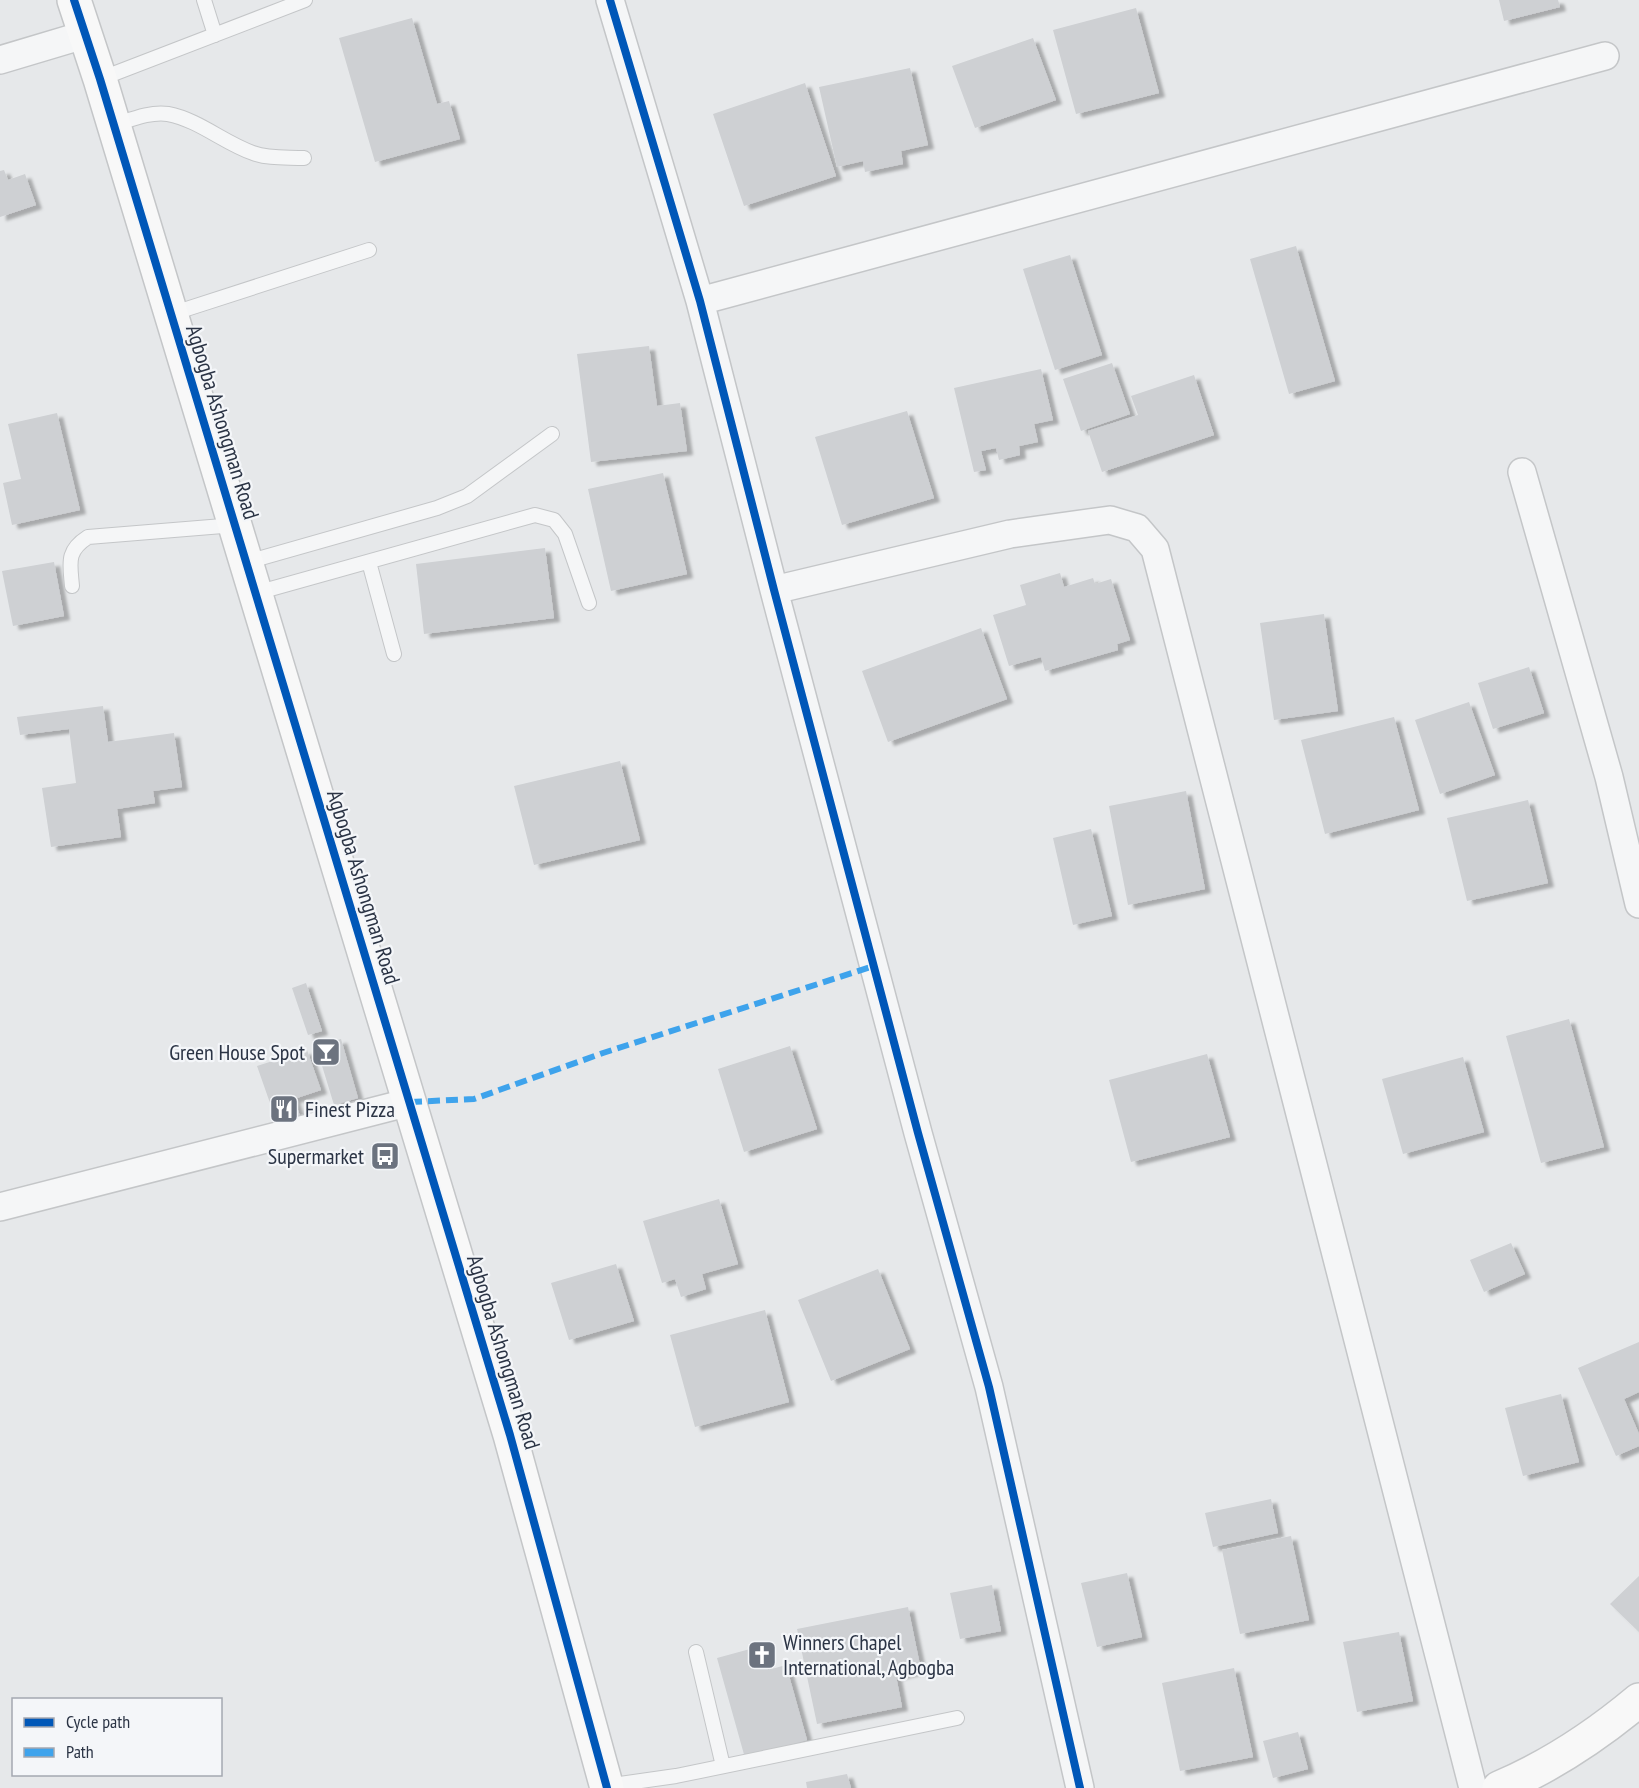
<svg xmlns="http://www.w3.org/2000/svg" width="1639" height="1788" viewBox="0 0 1639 1788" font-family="'PT Sans Narrow',sans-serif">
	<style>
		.building { fill: #ced0d3; filter: url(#shadow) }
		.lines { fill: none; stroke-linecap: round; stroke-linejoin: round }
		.lane-casing { stroke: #c4c6c8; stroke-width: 16 }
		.street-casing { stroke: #c4c6c8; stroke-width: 30 }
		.secondary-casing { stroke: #c4c6c8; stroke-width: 36 }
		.lane { stroke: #f5f6f7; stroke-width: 14 }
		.street { stroke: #f5f6f7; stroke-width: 27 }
		.secondary { stroke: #f8f8f8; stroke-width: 33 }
		.quiet { stroke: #3ea3ec; stroke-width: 6; stroke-dasharray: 12 6; stroke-linecap: butt }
		.cycleway-casing { stroke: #f4f6f9; stroke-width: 11 }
		.cycleway { stroke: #0057b8; stroke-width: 8 }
		.labels { text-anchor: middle; stroke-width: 4.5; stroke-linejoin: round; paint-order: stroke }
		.street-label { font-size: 22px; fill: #2b3445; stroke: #f4f6f9 }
		.poi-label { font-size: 22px; fill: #2b3445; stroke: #f4f6f9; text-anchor: end }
	</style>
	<defs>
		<filter id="shadow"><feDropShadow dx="6" dy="4" stdDeviation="1.5" flood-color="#0004"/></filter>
	</defs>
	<rect width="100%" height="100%" fill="#e6e8ea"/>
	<path class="building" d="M1499,0H1558L1560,7L1504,21Z
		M1136,8L1159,93L1076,114L1053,30Z
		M412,18L437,104L449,101L460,139L375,162L339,38Z
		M1033,38L1056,100L975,128L952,66Z
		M910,68L928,145L901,151L903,164L865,172L863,161L837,167L819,87Z
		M805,83L836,176L744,206L713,114Z
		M4,170L8,180L25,174L36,205L0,217V171Z
		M1296,246L1335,381L1289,394L1250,259Z
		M1070,255L1102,355L1055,370L1023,269Z
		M649,346L657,406L680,403L687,451L591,462L577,354Z
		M1112,363L1130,414L1081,431L1063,379Z
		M1041,369L1053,420L1034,424L1038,442L1019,446L1020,455L999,460L996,448L981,451L986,470L974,472L954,388Z
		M1194,375L1214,435L1102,472L1088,431L1138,415L1131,396Z
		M907,411L934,498L842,525L815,437Z
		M57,413L80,510L12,525L3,483L21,479L8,424Z
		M663,473L687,574L611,591L588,489Z
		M545,548L554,618L424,634L416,564Z
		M54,562L64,616L13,626L2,571Z
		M1060,573L1064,587L1093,578L1095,584L1111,579L1130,640L1117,644L1118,650L1045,671L1041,657L1009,666L993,615L1026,605L1020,585Z
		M1324,614L1338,711L1274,720L1260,623Z
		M981,628L1007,699L888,742L862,671Z
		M1529,667L1544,713L1493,729L1478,683Z
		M1469,702L1495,775L1440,794L1415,720Z
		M103,706L108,742L174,733L182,787L153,791L155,803L117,809L121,837L51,847L42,788L76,783L69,729L20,735L17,717Z
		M1394,717L1419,810L1325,834L1301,740Z
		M620,761L640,840L534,865L514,786Z
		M1186,791L1205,889L1128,905L1109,806Z
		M1528,800L1548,883L1467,901L1447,818Z
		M1091,829L1112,916L1073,925L1053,838Z
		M306,983L322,1031L308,1035L292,988Z
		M1569,1019L1604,1147L1541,1163L1506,1036Z
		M341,1039L358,1098L334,1105L316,1046Z
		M790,1046L817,1129L744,1152L718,1069Z
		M307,1050L321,1090L294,1099L300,1116L277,1123L257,1066Z
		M1207,1054L1230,1137L1131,1162L1109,1080Z
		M1463,1057L1484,1132L1403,1154L1382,1079Z
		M719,1199L738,1264L702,1274L706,1289L681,1297L675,1279L662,1283L643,1221Z
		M1511,1243L1525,1274L1484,1292L1470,1260Z
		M616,1264L634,1321L569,1340L551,1283Z
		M878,1269L910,1349L831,1381L798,1300Z
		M765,1310L789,1402L695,1427L670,1335Z
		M1639,1342V1392L1624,1399L1639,1434V1446L1616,1456L1578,1368Z
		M1561,1394L1579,1462L1523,1476L1505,1408Z
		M1271,1499L1278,1533L1213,1547L1205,1513Z
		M1291,1536L1309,1620L1240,1634L1222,1550Z
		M1127,1573L1142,1637L1097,1647L1081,1583Z
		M1639,1576V1632L1610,1604Z
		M992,1585L1001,1631L960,1639L950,1593Z
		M908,1607L921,1670L896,1676L902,1707L817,1724L797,1629Z
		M1399,1632L1413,1701L1357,1712L1343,1642Z
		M761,1646L768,1670L786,1665L807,1740L745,1758L717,1658Z
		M1234,1668L1253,1757L1180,1771L1162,1683Z
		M1298,1732L1308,1769L1273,1778L1263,1741Z
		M847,1774L851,1788H807L806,1782Z"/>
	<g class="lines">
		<g class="lane-casing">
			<path id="lane" d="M204,0L215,35
				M100,79L305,0
				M114,125C130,120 151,111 168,114C199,120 224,143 253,153C269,159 287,157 304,158
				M171,314L369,250
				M247,562L437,508L467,496L552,434
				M369,562L394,654
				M72,586C70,563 66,551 88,537L235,525
				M256,593L535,515L554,520L565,534L589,603
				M696,1652L723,1766
				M606,1786L676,1776L957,1718"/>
		</g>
		<g class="street-casing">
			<path id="street" d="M610,0L700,301L774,590L918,1133L989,1387L1080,1788
				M0,60L87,34
				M700,301L1605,56
				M1522,472L1609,777L1639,904
				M774,590L1010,534L1110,520L1137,528L1155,549L1473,1788
				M0,1207L410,1102"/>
		</g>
		<g class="secondary-casing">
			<path id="secondary" d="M74,0L100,79L510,1435L607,1788
				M1499,1788C1551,1766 1596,1736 1639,1700"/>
		</g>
		<use href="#lane" class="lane"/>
		<use href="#street" class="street"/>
		<use href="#secondary" class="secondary"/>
		<path class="quiet" d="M410,1102L474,1099L603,1053L874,966"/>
		<g class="cycleway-casing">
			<path id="cycleway" d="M74,0L100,79L510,1435L607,1788
				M610,0L700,301L774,590L918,1133L989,1387L1080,1788"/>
		</g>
		<use href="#cycleway" class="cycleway"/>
	</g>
	<defs>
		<g id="bar-square" transform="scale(1.5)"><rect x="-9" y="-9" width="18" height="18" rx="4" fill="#6c737f" stroke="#f4f6f9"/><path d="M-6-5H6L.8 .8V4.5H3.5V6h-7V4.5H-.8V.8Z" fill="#fff"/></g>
		<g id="restaurant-square" transform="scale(1.5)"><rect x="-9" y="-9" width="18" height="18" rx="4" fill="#6c737f" stroke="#f4f6f9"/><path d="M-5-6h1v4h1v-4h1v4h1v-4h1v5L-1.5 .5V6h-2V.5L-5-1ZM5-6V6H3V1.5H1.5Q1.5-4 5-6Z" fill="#fff"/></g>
		<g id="bus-square" transform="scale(1.5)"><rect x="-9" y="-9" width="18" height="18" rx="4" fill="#6c737f" stroke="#f4f6f9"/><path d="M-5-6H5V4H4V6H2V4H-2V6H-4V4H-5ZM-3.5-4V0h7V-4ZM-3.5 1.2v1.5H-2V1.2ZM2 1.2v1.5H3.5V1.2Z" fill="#fff"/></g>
		<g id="church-square" transform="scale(1.5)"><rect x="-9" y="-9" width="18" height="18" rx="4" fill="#6c737f" stroke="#f4f6f9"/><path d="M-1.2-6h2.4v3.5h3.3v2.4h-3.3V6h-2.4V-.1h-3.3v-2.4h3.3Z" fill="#fff"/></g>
	</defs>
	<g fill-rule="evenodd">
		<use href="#bar-square" x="326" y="1052"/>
		<use href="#restaurant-square" x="284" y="1109"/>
		<use href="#bus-square" x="385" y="1156"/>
		<use href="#church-square" x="762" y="1655"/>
	</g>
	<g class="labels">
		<g class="street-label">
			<text transform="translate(223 422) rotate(73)" y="8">Agbogba Ashongman Road</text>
			<text transform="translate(364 887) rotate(73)" y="8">Agbogba Ashongman Road</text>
			<text transform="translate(504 1352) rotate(73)" y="8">Agbogba Ashongman Road</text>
		</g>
		<g class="poi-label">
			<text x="305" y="1060">Green House Spot</text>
			<text x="305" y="1117" text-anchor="start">Finest Pizza</text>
			<text x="364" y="1164">Supermarket</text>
			<text x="783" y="1650" text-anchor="start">Winners Chapel<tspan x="783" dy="25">International, Agbogba</tspan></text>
		</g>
	</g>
	<rect x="12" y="1698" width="210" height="78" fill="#f4f6f9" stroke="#a4a8b1" stroke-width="1.5"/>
	<rect x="24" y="1718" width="30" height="9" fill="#0057b8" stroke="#a4a8b1" stroke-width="1.5"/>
	<text x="66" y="1728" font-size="18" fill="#2b3445">Cycle path</text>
	<rect x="24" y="1748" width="30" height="9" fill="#3ea3ec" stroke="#a4a8b1" stroke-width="1.5"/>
	<text x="66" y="1758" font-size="18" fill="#2b3445">Path</text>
</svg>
